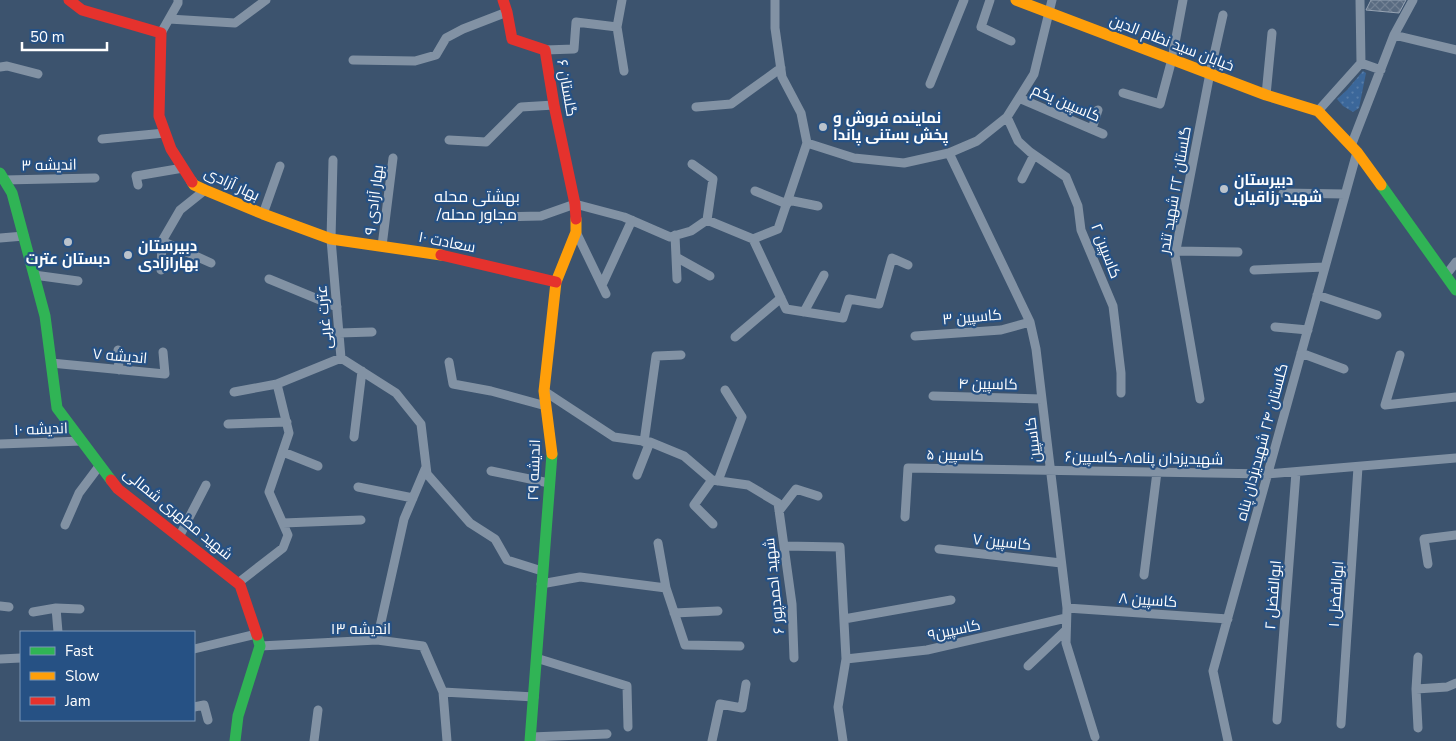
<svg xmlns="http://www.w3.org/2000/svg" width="1456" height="741" viewBox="0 0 1456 741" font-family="'Nunito Sans',Cairo,sans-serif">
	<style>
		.grass { fill: url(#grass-dots) }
		.building { fill: url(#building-cross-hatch); stroke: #96a3b3 }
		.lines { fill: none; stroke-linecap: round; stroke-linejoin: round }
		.street { stroke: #8292a4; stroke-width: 9 }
		.fast { stroke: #30b455; stroke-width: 11 }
		.slow { stroke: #ff9f0a; stroke-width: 11 }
		.jam { stroke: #e5322d; stroke-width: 11 }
		.poi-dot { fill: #bbc3cc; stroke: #265184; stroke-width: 2 }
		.labels { text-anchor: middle; stroke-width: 4.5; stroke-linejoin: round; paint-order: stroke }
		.street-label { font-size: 15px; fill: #fff; stroke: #265184 }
		.poi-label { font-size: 15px; font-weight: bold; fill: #fff; stroke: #265184; text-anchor: start }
		.neighbourhood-label { font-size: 16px; fill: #fff; stroke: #265184 }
	</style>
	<defs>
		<pattern id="grass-dots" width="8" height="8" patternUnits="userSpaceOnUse" patternTransform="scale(1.25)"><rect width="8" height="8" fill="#3b679a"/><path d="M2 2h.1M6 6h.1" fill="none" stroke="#587ea9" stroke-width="1.8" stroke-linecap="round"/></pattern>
		<pattern id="building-cross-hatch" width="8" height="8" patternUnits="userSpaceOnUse" patternTransform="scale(1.25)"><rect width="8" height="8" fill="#596b81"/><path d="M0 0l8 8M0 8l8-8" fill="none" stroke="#728194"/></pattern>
	</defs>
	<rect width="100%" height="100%" fill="#3c536e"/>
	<path class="grass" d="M1363,71L1366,73L1359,108L1353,112L1343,106L1337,99L1347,90Z"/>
	<path class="building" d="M1371,0H1406L1399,13L1366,10Z"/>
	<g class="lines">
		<path class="street" d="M990,0L981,27L1011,41
			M169,19L235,23L266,0
			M617,27L624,71
			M161,33L178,3V0
			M1394,35L1456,50
			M545,50L574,49L576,22L617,27L622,0
			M353,60L415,61L436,55L446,38L463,29L507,12
			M1361,63L1381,70
			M0,67L7,66L38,74
			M930,84L964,0
			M1123,93L1160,104L1172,59L1183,0
			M1266,95L1272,33
			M1019,98L1103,134
			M696,107L731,104L781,68
			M1318,111L1361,63L1360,0
			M1007,117L1018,141L1030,152L1066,177L1078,206L1081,230L1113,306L1121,373V393
			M1092,129L1098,110
			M102,139L165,133
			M449,140L486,142L521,107L554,105
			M807,143L854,158L904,163L949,153L977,141L1007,117L1034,74L1052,0
			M1351,146L1394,35L1413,0
			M949,153L1030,322L1036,349L1067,608L1066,643L1095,737
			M333,160L331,239L341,358L396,393L421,424L427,474L470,523L495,539L507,560L542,571
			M692,164L713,179L707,220
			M1022,179L1034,155
			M4,180L95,178
			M138,185L136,176L183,168
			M755,191L787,204
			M1283,193L1345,194
			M788,200L818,206
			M263,214L280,166
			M503,217L541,216L575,204L624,217L670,237L691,231L707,220L753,239L778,229L807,143L801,113L782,77L775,28V0
			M576,232L606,294
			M675,235L677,279
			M0,238L24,236
			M753,239L786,309L843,318L849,299L879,304L892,258L908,265
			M162,241L211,263
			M382,246L393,158
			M1176,251L1238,252
			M676,257L710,276
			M161,270L162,241L180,210L205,190
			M1254,270L1325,267
			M34,275L78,281
			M1446,275L1456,262
			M269,279L337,307
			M602,285L632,220
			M1317,295L1377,315
			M804,312L824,275
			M1275,327L1308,330
			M339,333L372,332
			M915,336L1001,330L1030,322
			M735,337L781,298
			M118,350L119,370
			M1301,353L1344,369
			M1400,355L1385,405L1456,397
			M449,362L453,384L491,391L546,406
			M51,363L165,374L163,352
			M544,391L614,437L650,442L684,456L712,480L748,485L778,503L792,604L794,658
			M234,392L277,384
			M933,396L1042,399
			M1200,399L1175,255L1210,73L1223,15
			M228,424L287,422
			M354,437L362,371
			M644,442L656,356L681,355
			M0,444L82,441
			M283,452L318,466
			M491,471L549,483
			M637,475L650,442
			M712,480L694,505L713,524
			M718,481L742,417L725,390
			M358,487L413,498
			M779,511L796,489L818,496
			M905,517L908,468L1268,474L1456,458
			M283,523L361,520
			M65,525L79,493L100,465
			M179,537L206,485
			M658,543L666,588
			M784,546L840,547L846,659L838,707L843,741
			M939,549L1061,563
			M1428,564L1424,539L1456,535
			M1144,575L1157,472
			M238,583L283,548L288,535L269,492L289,433L277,384L341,358
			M541,584L580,577L666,588L685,645L740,646
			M0,606L9,607
			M1067,608L1228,619
			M33,612L56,608
			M674,613L718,611
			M844,619L951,600
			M58,632L56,608L80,609
			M377,640L404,519L426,467
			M260,646L377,640L423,646L443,692L447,741
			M194,649L256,634
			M536,658L627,686L628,727
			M0,659L21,658
			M846,659L927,650L1066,618
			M1028,666L1066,630
			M1416,689L1418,657
			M443,692L534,697
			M194,707L204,705L208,720
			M1277,720L1296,472
			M1341,724L1358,467
			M1418,728L1416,689L1447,687L1456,683
			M531,737L607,734
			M314,741L318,710
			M712,741L720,704L742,708L746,684
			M1228,741L1213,671L1357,152"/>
		<path class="fast" d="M0,173L12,193L45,316L57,408L111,480
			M1381,185L1456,290
			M235,741L238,716L260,646L257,635
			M530,741L552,454"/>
		<path class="slow" d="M1016,0L1266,95L1318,111L1357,152L1381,185
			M192,182L194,185L205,190L263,214L331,239L441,255
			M552,454L544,391L556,282L576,232V219"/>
		<path class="jam" d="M69,0L82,10L161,33L159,116L171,149L192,182
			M503,0L507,12L512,39L545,50L554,105L575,204L576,219
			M441,255L556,282
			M111,480L118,489L240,585L257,635"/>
	</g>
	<g class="poi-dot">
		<circle cx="823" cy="127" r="5"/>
		<circle cx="1224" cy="189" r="5"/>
		<circle cx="68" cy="242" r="5"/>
		<circle cx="128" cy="255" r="5"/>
	</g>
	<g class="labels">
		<g class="street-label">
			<text transform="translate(1172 43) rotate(21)" y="5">خیابان سید نظام الدین</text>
			<text transform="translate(567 88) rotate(80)" y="5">گلستان ۶</text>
			<text transform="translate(1066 103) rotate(23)" y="5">کاسپین یکم</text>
			<text transform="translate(49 165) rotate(-1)" y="5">اندیشه ۳</text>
			<text transform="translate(232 184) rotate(25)" y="5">بهار آزادی</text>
			<text transform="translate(1175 190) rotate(-80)" y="5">گلستان ۲۲ شهید تندر</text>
			<text transform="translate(374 200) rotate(-83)" y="5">بهار آزادی ۹</text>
			<text transform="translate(447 242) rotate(11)" y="5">سعادت ۱۰</text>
			<text transform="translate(1106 251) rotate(69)" y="5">کاسپین ۲</text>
			<text transform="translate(324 317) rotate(-95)" y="5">عترت غربی</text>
			<text transform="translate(972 317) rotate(-5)" y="5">کاسپین ۳</text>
			<text transform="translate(120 356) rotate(5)" y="5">اندیشه ۷</text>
			<text transform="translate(988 384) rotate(1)" y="5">کاسپین ۴</text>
			<text transform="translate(41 429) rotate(-2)" y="5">اندیشه ۱۰</text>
			<text transform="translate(1033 440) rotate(-97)" y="5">کاسپین</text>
			<text transform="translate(1262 442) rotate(-75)" y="5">گلستان ۲۴ شهیدیزدان پناه</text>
			<text transform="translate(955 455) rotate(1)" y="5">کاسپین ۵</text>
			<text transform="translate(1144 458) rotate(1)" y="5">شهیدیزدان پناه۸-کاسپین۶</text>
			<text transform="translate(534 470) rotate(-88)" y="5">اندیشه ۲۹</text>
			<text transform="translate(178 514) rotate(39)" y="5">شهید مطهری شمالی</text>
			<text transform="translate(1002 542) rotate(6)" y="5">کاسپین ۷</text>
			<text transform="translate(774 586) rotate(-96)" y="5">شهید احمدپور ۶</text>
			<text transform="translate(1336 594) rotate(-86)" y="5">ابوالفضل ۱</text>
			<text transform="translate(1273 595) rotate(-85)" y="5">ابوالفضل ۲</text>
			<text transform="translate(1148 600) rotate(4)" y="5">کاسپین ۸</text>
			<text x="361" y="634">اندیشه ۱۳</text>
			<text transform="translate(954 630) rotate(-12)" y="5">کاسپین۹</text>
		</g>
		<g class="poi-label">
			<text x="833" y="123">نماینده فروش و<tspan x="833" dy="17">پخش بستنی پاندا</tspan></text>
			<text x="1234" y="185">دبیرستان<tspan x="1234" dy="17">شهید رزاقیان</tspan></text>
			<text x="138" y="251">دبیرستان<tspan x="138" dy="17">بهارازادی</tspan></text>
			<text x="68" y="264" text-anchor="middle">دبستان عترت</text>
		</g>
		<g class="neighbourhood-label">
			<text x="477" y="202">بهشتی محله<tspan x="477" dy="18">/مجاور محله</tspan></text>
		</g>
	</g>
	<rect x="20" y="631" width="175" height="90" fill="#265184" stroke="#7d97b5"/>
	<rect x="30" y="647" width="25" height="8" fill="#30b455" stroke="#7d97b5"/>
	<text x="65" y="656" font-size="15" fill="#ffffff">Fast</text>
	<rect x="30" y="672" width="25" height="8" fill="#ff9f0a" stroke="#7d97b5"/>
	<text x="65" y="681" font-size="15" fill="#ffffff">Slow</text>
	<rect x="30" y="697" width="25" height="8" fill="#e5322d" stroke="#7d97b5"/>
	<text x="65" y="706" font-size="15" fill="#ffffff">Jam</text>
	<path d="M22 42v8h85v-8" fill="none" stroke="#ffffff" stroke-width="2.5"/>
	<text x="30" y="42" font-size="15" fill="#ffffff" stroke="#265184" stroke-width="4" paint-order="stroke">50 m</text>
</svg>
